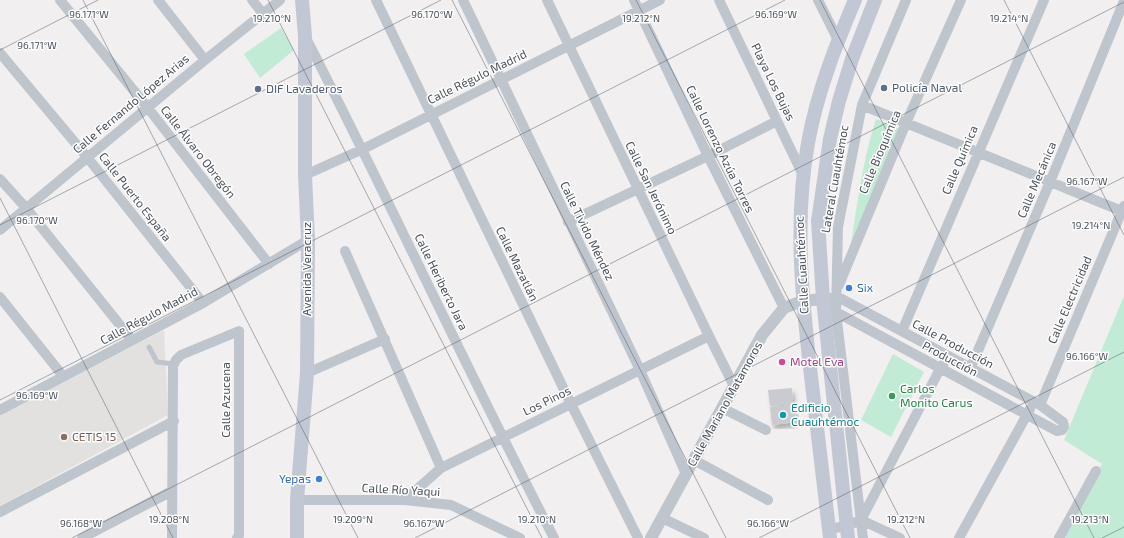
<svg xmlns="http://www.w3.org/2000/svg" width="1124" height="538" viewBox="0 0 1124 538" font-family="'Exo 2',sans-serif">
	<style>
		.education { fill: #e2e1e0 }
		.green { fill: #c2ebd6 }
		.building { fill: #c9cbd1; filter: url(#shadow) }
		.lines { fill: none; stroke-linecap: round; stroke-linejoin: round }
		.service { stroke: #bfc5cd; stroke-width: 5 }
		.minor { stroke: #bfc5cd; stroke-width: 10 }
		.tertiary { stroke: #bfc5cd; stroke-width: 12 }
		.secondary { stroke: #c1c8d4; stroke-width: 14 }
		.ticks { fill: none; stroke: #49505b; stroke-width: 1; stroke-opacity: 0.45 }
		.service-dot { fill: #5c6f8a; stroke: #fff; stroke-width: 1.5 }
		.shop-dot { fill: #3f7fe0; stroke: #fff; stroke-width: 1.5 }
		.hotel-dot { fill: #d1479c; stroke: #fff; stroke-width: 1.5 }
		.leisure-dot { fill: #2e9e5b; stroke: #fff; stroke-width: 1.5 }
		.culture-dot { fill: #0f9aa8; stroke: #fff; stroke-width: 1.5 }
		.education-dot { fill: #8d6e63; stroke: #fff; stroke-width: 1.5 }
		.labels { text-anchor: middle; stroke-width: 3; stroke-linejoin: round; paint-order: stroke }
		.street-label { font-size: 12px; fill: #49505b; stroke: #fff }
		.service-label { font-size: 12px; fill: #4e5e75; stroke: #fff; text-anchor: start }
		.shop-label { font-size: 12px; fill: #366cbe; stroke: #fff; text-anchor: start }
		.hotel-label { font-size: 12px; fill: #b23c85; stroke: #fff; text-anchor: start }
		.leisure-label { font-size: 12px; fill: #27864d; stroke: #fff; text-anchor: start }
		.culture-label { font-size: 12px; fill: #0d838f; stroke: #fff; text-anchor: start }
		.education-label { font-size: 12px; fill: #785e54; stroke: #fff; text-anchor: start }
		.ticks-label { font-size: 10px; text-anchor: middle; fill: #49505b; stroke: #fff; stroke-width: 3; stroke-linejoin: round; paint-order: stroke }
	</style>
	<defs>
		<filter id="shadow"><feDropShadow dx="2.5" dy="4.5" stdDeviation="2" flood-color="#0004"/></filter>
	</defs>
	<rect width="100%" height="100%" fill="#f1efef"/>
	<path class="education" d="M164,330L168,415L0,506V415Z"/>
	<path class="green" d="M281,28L294,50L260,78L244,54Z
		M876,119L902,130L850,250C857,206 862,162 876,119Z
		M1124,296V538H1061L1102,464L1064,440Z
		M893,354L924,372L891,437L861,420Z"/>
	<path class="building" d="M792,388L793,404L770,406L768,390Z
		M794,405L796,422L772,425L770,407Z"/>
	<g class="lines">
		<path class="service" d="M149,347L157,362L174,364"/>
		<path class="minor" d="M60,0L148,108L269,264
			M158,0L205,60
			M252,0L264,15
			M376,0L571,404L638,538
			M463,0L640,370L686,474
			M547,0L709,336L734,386
			M634,0L708,156L784,308
			M719,0L803,175
			M818,0L838,40
			M306,38C391,203 468,373 554,538
			M0,53L87,157L203,303
			M862,105L1124,212
			M305,175L363,149L660,0
			M0,179L26,208L132,340
			M568,222L708,156L777,121
			M0,230L205,60L280,0
			M345,251L441,468
			M839,285L906,123L961,0
			M836,296L1040,405L1063,422L1064,427L1062,430L1057,431L836,312L823,299Z
			M0,297L63,376
			M902,331L1044,0
			M971,367L1050,182L1124,1
			M307,373L385,339
			M1040,405L1124,206
			M722,408L766,430
			M0,410L203,303L308,240
			M694,460L768,500
			M297,500H405L451,505L520,538
			M405,500L441,468L709,336
			M0,512L174,421
			M662,518L704,538
			M861,520L940,369L949,356
			M829,529L846,526L861,520L900,538
			M82,538L172,491
			M172,538L173,366L176,360L181,355L239,331V536L237,538
			M863,538L836,312L838,227L862,105L906,0
			M959,538L1030,409
			M1059,538L1096,471"/>
		<path class="tertiary" d="M651,538L762,335L784,308L802,301L823,299"/>
		<path class="secondary" d="M297,538V500L307,373L308,240L305,175V36L302,0
			M830,538C824,484 817,430 811,376C802,298 794,221 808,143C817,93 835,47 855,0
			M848,538L823,299L818,221L830,139L839,101L852,59L875,0"/>
	</g>
	<path class="ticks" d="M83,0L358,538M268,0L542,538M452,0L726,538M636,0L910,538M820,0L1094,538M1004,0L1124,235M0,50L98,0M0,198L173,538M0,225L441,0M0,400L785,0M72,538L1124,2M415,538L1124,177M759,538L1124,352M1102,538L1124,527"/>
	<g class="service-dot">
		<circle cx="884" cy="88" r="4"/>
		<circle cx="258" cy="89" r="4"/>
	</g>
	<g class="shop-dot">
		<circle cx="849" cy="288" r="4"/>
		<circle cx="319" cy="479" r="4"/>
	</g>
	<circle class="hotel-dot" cx="782" cy="362" r="4"/>
	<circle class="leisure-dot" cx="892" cy="396" r="4"/>
	<circle class="culture-dot" cx="783" cy="415" r="4"/>
	<circle class="education-dot" cx="64" cy="437" r="4"/>
	<g class="labels">
		<g class="street-label">
			<text transform="translate(477 77) rotate(-26)" y="4">Calle Régulo Madrid</text>
			<text transform="translate(773 82) rotate(64)" y="4">Playa Los Bujas</text>
			<text transform="translate(131 104) rotate(-40)" y="4">Calle Fernando López Arias</text>
			<text transform="translate(720 149) rotate(64)" y="4">Calle Lorenzo Azúa Torres</text>
			<text transform="translate(198 152) rotate(52)" y="4">Calle Álvaro Obregón</text>
			<text transform="translate(880 152) rotate(-67)" y="4">Calle Bioquímica</text>
			<text transform="translate(960 160) rotate(-67)" y="4">Calle Química</text>
			<text transform="translate(835 179) rotate(-80)" y="4">Lateral Cuauhtémoc</text>
			<text transform="translate(1037 180) rotate(-67)" y="4">Calle Mecánica</text>
			<text transform="translate(651 188) rotate(64)" y="4">Calle San Jerónimo</text>
			<text transform="translate(135 197) rotate(52)" y="4">Calle Puerto España</text>
			<text transform="translate(587 231) rotate(64)" y="4">Calle Tivido Méndez</text>
			<text transform="translate(517 264) rotate(64)" y="4">Calle Mazatlán</text>
			<text transform="translate(802 265) rotate(-93)" y="4">Calle Cuauhtémoc</text>
			<text transform="translate(307 269) rotate(-90)" y="4">Avenida Veracruz</text>
			<text transform="translate(441 282) rotate(64)" y="4">Calle Heriberto Jara</text>
			<text transform="translate(1070 300) rotate(-67)" y="4">Calle Electricidad</text>
			<text transform="translate(149 316) rotate(-28)" y="4">Calle Régulo Madrid</text>
			<text transform="translate(953 344) rotate(28)" y="4">Calle Producción</text>
			<text transform="translate(950 359) rotate(28)" y="4">Producción</text>
			<text transform="translate(226 400) rotate(-90)" y="4">Calle Azucena</text>
			<text transform="translate(547 401) rotate(-26)" y="4">Los Pinos</text>
			<text transform="translate(725 404) rotate(-61)" y="4">Calle Mariano Matamoros</text>
			<text transform="translate(401 490) rotate(3)" y="4">Calle Río Yaqui</text>
		</g>
		<g class="service-label">
			<text x="892" y="92">Policía Naval</text>
			<text x="266" y="93">DIF Lavaderos</text>
		</g>
		<g class="shop-label">
			<text x="857" y="292">Six</text>
			<text x="311" y="483" text-anchor="end">Yepas</text>
		</g>
		<g class="hotel-label">
			<text x="790" y="366">Motel Eva</text>
		</g>
		<g class="leisure-label">
			<text x="900" y="393">Carlos<tspan x="900" dy="14">Monito Carus</tspan></text>
		</g>
		<g class="culture-label">
			<text x="791" y="412">Edificio<tspan x="791" dy="14">Cuauhtémoc</tspan></text>
		</g>
		<g class="education-label">
			<text x="72" y="441">CETIS 15</text>
		</g>
	</g>
	<g class="ticks-label">
		<text x="89" y="18">96.171°W</text>
		<text x="432" y="18">96.170°W</text>
		<text x="776" y="18">96.169°W</text>
		<text x="272" y="22">19.210°N</text>
		<text x="641" y="22">19.212°N</text>
		<text x="1009" y="22">19.214°N</text>
		<text x="37" y="49">96.171°W</text>
		<text x="1087" y="185">96.167°W</text>
		<text x="37" y="224">96.170°W</text>
		<text x="1091" y="229">19.214°N</text>
		<text x="1087" y="360">96.166°W</text>
		<text x="37" y="399">96.169°W</text>
		<text x="169" y="523">19.208°N</text>
		<text x="353" y="523">19.209°N</text>
		<text x="537" y="523">19.210°N</text>
		<text x="906" y="523">19.212°N</text>
		<text x="1090" y="523">19.213°N</text>
		<text x="81" y="527">96.168°W</text>
		<text x="424" y="527">96.167°W</text>
		<text x="768" y="527">96.166°W</text>
	</g>
</svg>
